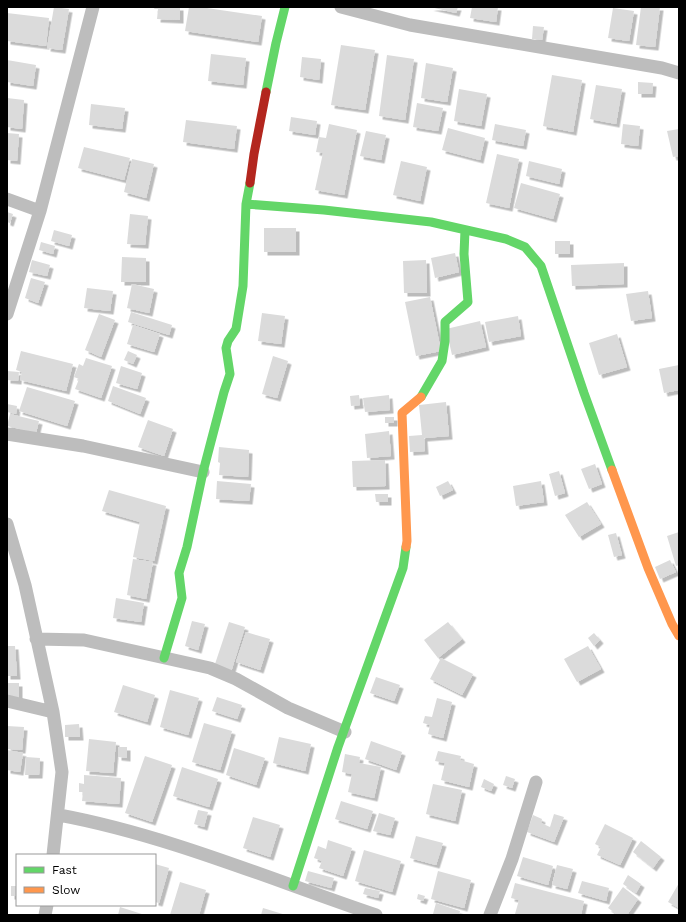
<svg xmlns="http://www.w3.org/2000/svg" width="686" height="922" viewBox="0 0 686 922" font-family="'Work Sans',sans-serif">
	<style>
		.building { fill: #dbdbdb; filter: url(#shadow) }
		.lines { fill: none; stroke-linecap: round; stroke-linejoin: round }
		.street { stroke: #bdbdbd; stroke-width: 13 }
		.fast { stroke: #63d668; stroke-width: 9 }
		.slow { stroke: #ff974d; stroke-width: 9 }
		.jam { stroke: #b3261e; stroke-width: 9 }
	</style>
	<defs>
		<filter id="shadow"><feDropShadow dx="3.5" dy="3.5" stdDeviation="0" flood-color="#0004"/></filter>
	</defs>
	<rect width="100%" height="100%" fill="#fff"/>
	<path class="building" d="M54,7L69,9L62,50L47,48Z
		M155,7H180V20L157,19L158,9H154Z
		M189,7H200L262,16L258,42L185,31Z
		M430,7H458L456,13Z
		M472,7H498L496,22L470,18Z
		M641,7H660L655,47L636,45Z
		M613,8L634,11L629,41L608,38Z
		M7,13L49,18L46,46L7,41Z
		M533,26L544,27L542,40L532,39Z
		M341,45L375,50L365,110L331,105Z
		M211,54L246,58L243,85L208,81Z
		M387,55L414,59L405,120L379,116Z
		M302,57L321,59L319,80L300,77Z
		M7,60L36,65L33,86L7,82Z
		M426,63L453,68L447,102L421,98Z
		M552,75L582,80L573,132L543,126Z
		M638,82L653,83L652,94H638Z
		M596,85L622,89L616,124L590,119Z
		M459,89L487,94L481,126L454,121Z
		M7,98L24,100L22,129L7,127Z
		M417,103L443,108L438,131L413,127Z
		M91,104L125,108L122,129L89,125Z
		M291,117L317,121L315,135L289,131Z
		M186,120L237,126L234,149L183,142Z
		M329,124L357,130L344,195L315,190L323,153L316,152L319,137L326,138Z
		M495,124L526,130L523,146L492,140Z
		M623,124L640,126L638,146L621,144Z
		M448,128L485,138L480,160L442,150Z
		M679,129V156L673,157L667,131Z
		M366,131L386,135L381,160L360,156Z
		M7,133L19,134L17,161L7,160Z
		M84,147L130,158L124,180L78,168Z
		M497,154L519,159L509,208L486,203Z
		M132,159L154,164L146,198L124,192Z
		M401,161L427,167L420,201L393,195Z
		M529,161L562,169L559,184L526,176Z
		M521,183L560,194L553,219L514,208Z
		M7,212L13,214L10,223L7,222Z
		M130,214L148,216L145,245L127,244Z
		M264,228H296V252H264Z
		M54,230L72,235L69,246L51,241Z
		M555,241H570V254H555Z
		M41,242L55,246L53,254L39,250Z
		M455,253L459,272L435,278L431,258Z
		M122,257L146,258V282H121Z
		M32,260L50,265L47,276L29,272Z
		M426,260L427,293H404L403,261Z
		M624,263V284L572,286L571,265Z
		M31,278L45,282L38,303L25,298Z
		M132,284L154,289L149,313L127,308Z
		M87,288L113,291L110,311L84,308Z
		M648,291L652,318L631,321L626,294Z
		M430,297L441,351L416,356L405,302Z
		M131,312L172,325L169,335L128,322Z
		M262,313L285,316L281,344L258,341Z
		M99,314L115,320L101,357L85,350Z
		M518,316L521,336L489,342L485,322Z
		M480,321L486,347L452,355L446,329Z
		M133,325L160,334L154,352L127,344Z
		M617,334L627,367L599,375L589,343Z
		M21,351L73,364L66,391L20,380L22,372L16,370Z
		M128,351L137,355L133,364L124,360Z
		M273,356L288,361L277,398L262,394Z
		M86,358L112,366L101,398L75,389L79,379L74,377L79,364L83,366Z
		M679,365V390L664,393L659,369Z
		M121,366L142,373L137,389L116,383Z
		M7,371L19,372L18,381L7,380Z
		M113,386L146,398L140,414L108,401Z
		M27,387L75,401L67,426L19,411Z
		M359,395L360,405L351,406L350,396Z
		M389,395L390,410L365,412L363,398Z
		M446,402L449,436L424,438L425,451L410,452L409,436L422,435L419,405Z
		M7,404L17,406L16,414L7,412Z
		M10,414L39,421L36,433L7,426Z
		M385,417H394V423H385Z
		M148,420L173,429L164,456L138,447Z
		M389,431L391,456L367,458L365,434Z
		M219,447L249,450L248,477L219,475L220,463L218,462Z
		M385,460L386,486L353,487L352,461Z
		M595,464L602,484L589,489L581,469Z
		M559,471L565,493L555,496L549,474Z
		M217,481L251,484L249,501L216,499Z
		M448,481L453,490L440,496L436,487Z
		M541,481L544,502L516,506L513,486Z
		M109,490L166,506L154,561L133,557L140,522L102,511Z
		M375,494H388V502H376Z
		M587,502L601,524L579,537L565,515Z
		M679,532V565L676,566L667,536Z
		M616,533L622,555L614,557L608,535Z
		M133,559L153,562L146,599L127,595Z
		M670,560L676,572L660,579L655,567Z
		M116,598L144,603L141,622L113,618Z
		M192,621L205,624L198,650L185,646Z
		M229,622L245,627L231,672L214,667Z
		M448,622L462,639L438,658L424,640Z
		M246,632L270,639L260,670L236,662Z
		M594,633L600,640L594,646L588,638Z
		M7,646H15L17,676H7Z
		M588,646L601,669L577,682L564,659Z
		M441,658L473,674L462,695L430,679Z
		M376,677L400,685L394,701L370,693Z
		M7,683H19V699H7Z
		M123,685L155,695L147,722L114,712Z
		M170,690L199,698L188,735L160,727Z
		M217,697L242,705L237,719L212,711Z
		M437,698L452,702L443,738L428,734L430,725L423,723L425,716L432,717Z
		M204,723L232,731L220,770L192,762Z
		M79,724L80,737H65V725Z
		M7,726L24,727L22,750L7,749Z
		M279,737L311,744L305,771L273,763Z
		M89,739L116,742L113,773L86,771Z
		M371,741L402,752L396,770L365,759Z
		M118,747H127V758L118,757Z
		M234,748L265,758L256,785L226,775Z
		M7,750L23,753L20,772L7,770Z
		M438,751L461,756L460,760L474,764L469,787L441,780L445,763L435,761Z
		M345,754L360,757L359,763L381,767L374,798L348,792L352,774L342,772Z
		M145,756L172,765L152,822L125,813Z
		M26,757L40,758L39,775H25Z
		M182,767L218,779L209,807L173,796Z
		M84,775L121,778L119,804L82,801L83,792H79V783L84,784Z
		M506,776L515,779L512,788L503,785Z
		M484,779L494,784L491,791L481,787Z
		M433,784L462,790L455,821L426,814Z
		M341,801L373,811L367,829L335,819Z
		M198,810L208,812L204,827L194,824Z
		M379,813L395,818L390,835L373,831Z
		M554,814L564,817L554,842L527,832L533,815L542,819L541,823L550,827Z
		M253,817L280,825L270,857L243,848Z
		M605,824L633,838L620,865L597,855L601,847L595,844Z
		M416,836L443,843L436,865L410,858Z
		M328,840L352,848L343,876L319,868L322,861L314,858L318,846L326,849Z
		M641,841L661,857L653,868L633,852Z
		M364,850L401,861L392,892L355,881Z
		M523,857L553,866L548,885L517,876Z
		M155,864L169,868L159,903L155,902Z
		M557,865L573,869L567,889L552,885Z
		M308,871L334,878L331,888L305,881Z
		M438,871L471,880L464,908L431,899Z
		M628,875L641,884L636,893L623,884Z
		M582,881L609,888L606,901L578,893Z
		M180,882L206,890L199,915H170Z
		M515,883L584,901L581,915L515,914L519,900L511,898Z
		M679,883V908L668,902Z
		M11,886H17V896H11Z
		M623,887L638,899L627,915H618L608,908Z
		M365,888L380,891L378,898L363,894Z
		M418,894L425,896L423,901L417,899Z
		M436,903L460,911L459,915H437L433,914Z
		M120,907L145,915H118Z
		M263,908L286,915H261Z"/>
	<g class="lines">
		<path class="street" d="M341,7L410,25L662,68L679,73
			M7,199L40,211
			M7,314L40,211L93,7
			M7,434L83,446L203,472
			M7,524L25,585L53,712L62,772L53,855
			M36,639L84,640L210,668L236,679L288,708L345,732
			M7,701L53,712
			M59,815C167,835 272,880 376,915
			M45,915L47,905
			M490,915L512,859L536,782"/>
		<path class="fast" d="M266,92L276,43L285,7
			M246,204L324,210L431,222L506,239L525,247L541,266L584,393L612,470
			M421,397L442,361L445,341V322L468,302L464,254L465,230
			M164,658L182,598L179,573L187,547L203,472L224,392L230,374L226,348L228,341L236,329L243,286L246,204L250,183
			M293,886L338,747L403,568L406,547"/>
		<path class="slow" d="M612,470L648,568L672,624L679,636
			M406,547L407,541L402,413L421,397"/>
		<path class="jam" d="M250,183L254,154L266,92"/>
	</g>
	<rect width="686" height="922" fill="none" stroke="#000000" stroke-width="16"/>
	<rect x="16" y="854" width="140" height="52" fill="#ffffff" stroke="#999999"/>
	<rect x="24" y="867" width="20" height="6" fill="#63d668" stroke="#999999"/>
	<text x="52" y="874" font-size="12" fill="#000000">Fast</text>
	<rect x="24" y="887" width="20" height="6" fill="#ff974d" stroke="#999999"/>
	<text x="52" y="894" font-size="12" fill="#000000">Slow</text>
</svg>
